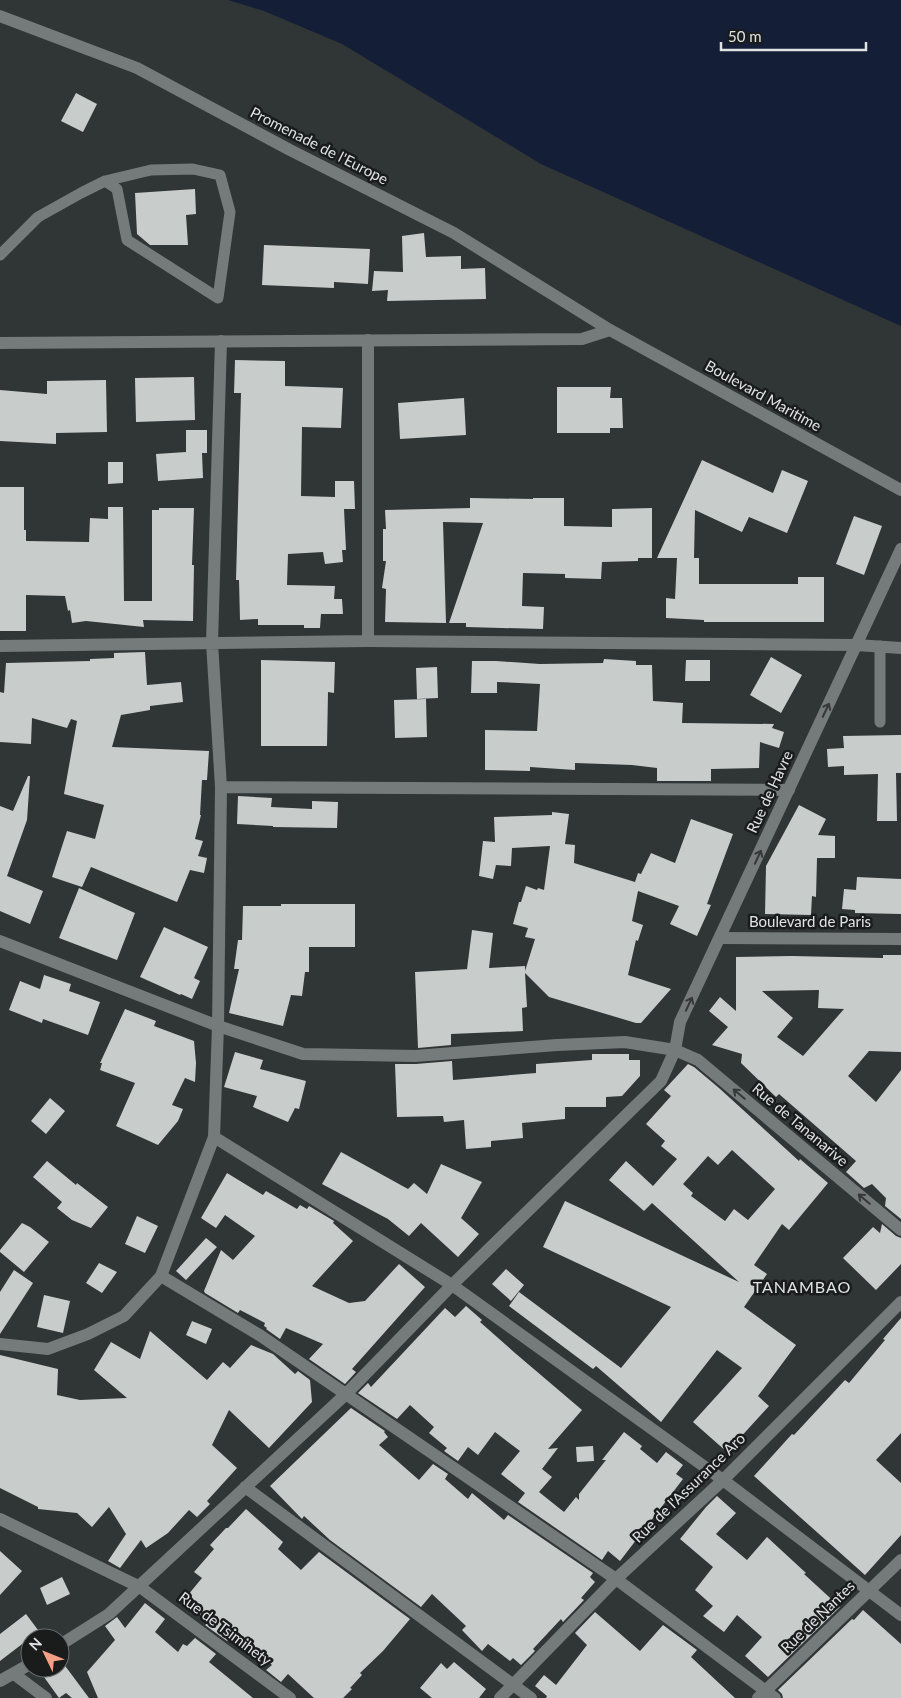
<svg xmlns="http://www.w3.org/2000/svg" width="901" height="1698" viewBox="0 0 901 1698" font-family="Lato,sans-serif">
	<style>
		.water { fill: #141e36 }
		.building { fill: #c8cdcb; fill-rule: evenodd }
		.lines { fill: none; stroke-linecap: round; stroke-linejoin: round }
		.lane { stroke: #757a7a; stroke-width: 11 }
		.street { stroke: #757a7a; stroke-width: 12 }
		.secondary { stroke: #757a7a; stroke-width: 12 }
		.oneway { stroke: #353838 }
		.labels { text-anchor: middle; stroke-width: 5; stroke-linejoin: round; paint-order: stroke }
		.street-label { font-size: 15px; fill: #e0e3e4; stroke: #1a1c1c }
		.neighbourhood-label { font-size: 16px; letter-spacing: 1px; fill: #e0e3e4; stroke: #1a1c1c }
	</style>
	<rect width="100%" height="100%" fill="#303535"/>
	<path class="water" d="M228,0H901V326L541,164L342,44L264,11Z"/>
	<path class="building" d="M76,93L97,104L83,132L61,121Z
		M195,189L196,214L186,215L188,245H150L137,234L135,193Z
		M424,233L426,257L461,256V269L485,268L486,299L387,301L388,290L372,291L374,271L403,272L402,236Z
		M264,245L370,249L368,284L334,282V288L262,285Z
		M235,360L285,361V386L343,388L341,428L302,427L301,496L335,497V481H354L355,509H344L346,550H342L343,562L325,564L323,552L288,554L287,585L335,586L334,599H342L343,614H321L320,628H304V625H258V619L240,620L239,580H236L241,393H234Z
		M194,377L195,420L136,422L135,378Z
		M106,380L107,432L56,433V444L0,441V390L47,394V381Z
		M557,387H611L610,398H622L623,428H610V433H557Z
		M464,398L466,435L400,439L398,403Z
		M186,430H207V453H202L203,478L158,481L156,454L186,452Z
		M702,460L773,493L782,470L808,481L787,533L749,517L742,532L695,510L694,558H699V584H798V577H824V622H704V620L666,618V598L675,599L677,558H657Z
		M108,462H123V483L108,484Z
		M0,487H24V530H26V541L89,542L90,518L108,519V507H123L124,601H152V510H159V508H194L192,565H194L193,621L143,620L144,627L86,621L72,623L70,610L68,611L65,596L26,595V631H0Z
		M470,498L533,499V498H564V526L612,527V509L652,508V558H638V561L602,562L601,579L565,578V574L523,573L522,606L544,607L543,629L466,627V623H449L483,523L443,522L446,623L385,622L386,589L382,588L386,561H383V529H386L385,510L470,508Z
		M854,516L882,526L864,575L836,564Z
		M145,652L147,685L181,682L183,702L150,706V710L121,715L112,747L209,751L207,780H202L200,815H201L195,839L203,841L198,856L207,858L204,873L190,870L177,902L91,867L82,887L52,877L67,831L95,839L104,805L64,794L77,721L71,719L67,728L32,718L31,744L0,742V692L4,693L6,663L90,661V659L114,658V653Z
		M771,657L802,675L781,713L750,695Z
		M604,659L636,661V665H652L653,701L683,703L682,723L774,724L772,728L784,732L779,748L760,742L759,768L711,769V781H657V768L632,765L575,763V770L530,767V771L485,770V730L537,731L540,684L497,682V693H471L472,661H496L540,664L603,663Z
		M261,660L335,662L334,693L328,692L327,746H261Z
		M686,660H710V681H685Z
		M437,667L438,698L417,699L416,668Z
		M426,699L427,737L395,738L394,700Z
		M901,735V773H896L897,821H877L878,774L844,775V766L828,767L827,749L844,748L843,736Z
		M28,776H30L27,820L7,876L43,891L30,924L0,911V806L13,811Z
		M238,796L272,798L271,807L312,809V801L338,802L337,828L273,827V826L237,824Z
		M799,805L826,819L818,835L835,836V858H817L816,897L812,896L811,915L765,914L766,866Z
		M552,812L569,814L565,844L575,845L574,863L635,882L638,873L641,874L651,853L675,863L691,819L733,834L707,904L711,905L697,936L670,924L679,906L638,891L632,921L643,925L638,941L636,940L628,975L671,989L641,1023H636L549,997L525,973L527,1007L522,1008L523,1031L451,1034V1045L418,1048L415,972L469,969H467L472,930L493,933L489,968L525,966V971L535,939L525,937L528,928L513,924L519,902H521L526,886L537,890L538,888L544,890L550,846L512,848L511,866L496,865L493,879L479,876L483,841L495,842L494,817L552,815Z
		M857,877L901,879V914L855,913V910L842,909L844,889L856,890Z
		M79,888L135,913L117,960L59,938Z
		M281,904H355V947H309V972H305L302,996L291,995L283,1026L229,1013L239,969H234L238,940H242L243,906H281Z
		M164,927L208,947L194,978L200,981L192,999L181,994L180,995L140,977Z
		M883,955H901V1052L869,1051L848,1076L876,1102L901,1070V1219L885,1206L886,1198L872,1184L864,1188L846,1172L856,1161L779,1094L776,1097L741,1063L742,1054L712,1045L728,1027L709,1011L720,997L736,1011V957L792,956L883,958ZM819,990L818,1008L844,1009L803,1056L777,1037L793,1018L762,991Z
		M44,975L71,984L69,991L100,1002L88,1035L43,1019L42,1023L9,1010L20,981L40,989Z
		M125,1009L156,1021L154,1026L194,1041L196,1063L195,1082L185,1078L172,1105L183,1109L178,1121L158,1145L116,1126L135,1083L100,1070L102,1063H100Z
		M235,1052L263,1060L260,1069L306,1081L299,1109L295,1108L288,1122L253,1107L257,1096L224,1087Z
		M592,1054H629V1060H640V1076L622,1096L606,1097V1107H565V1119L522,1123L523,1138L491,1141V1147L466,1149L464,1120L444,1122L443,1116L397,1117L395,1064H416L452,1061L453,1080L536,1073V1064L592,1060Z
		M688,1064L694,1067L719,1088L799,1161L800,1159L828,1183L789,1230L782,1224L754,1265L767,1274L744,1307L796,1345L758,1396L769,1406L727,1452L693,1422L742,1368L717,1350L661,1422L596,1366L593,1369L509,1306L519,1292L621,1368L671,1307L543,1247L565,1201L739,1282L652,1203L644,1211L609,1180L626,1161L653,1186L677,1159L661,1146L665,1141L646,1124L671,1096L664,1090ZM732,1150L775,1189L748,1220L734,1209L725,1221L691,1196L693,1193L683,1184L708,1156L718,1165Z
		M50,1098L65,1111L46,1134L31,1121Z
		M341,1152L408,1189L414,1183L427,1194L441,1164L482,1182L461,1218L479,1234L458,1257L421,1223L409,1236L388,1219L322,1184Z
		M47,1161L76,1185L77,1183L108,1207L91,1228L72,1220L57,1208L62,1202L33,1177Z
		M227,1173L263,1195L266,1191L297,1209L300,1205L307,1209L309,1206L334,1221L333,1223L353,1241L312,1286L349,1303L365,1301L399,1264L425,1287L352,1369L356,1372L345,1384L309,1359L323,1344L286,1328L280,1339L266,1329L267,1328L264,1326L265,1323L240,1310L238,1313L205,1293L204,1291L221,1250L233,1260L255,1236L225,1215L216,1228L201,1218Z
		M137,1216L158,1226L145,1253L125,1244Z
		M22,1223L30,1227L49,1242L24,1272L0,1252V1250Z
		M882,1224L896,1236L901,1238V1264L876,1290L843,1258L873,1227L880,1233Z
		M206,1238L217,1247L186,1280L176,1271Z
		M99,1263L117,1272L102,1293L86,1283Z
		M506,1269L524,1285L511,1301L492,1284Z
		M14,1270L33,1283L0,1334V1292Z
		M44,1295L70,1301L63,1333L37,1327Z
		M466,1306L482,1320L480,1322L515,1353L582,1410L548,1449L558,1448L542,1469L552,1477L539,1492L564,1512L576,1497L579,1500V1494L606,1460H602L624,1432L642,1446L640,1449L657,1463L666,1452L683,1465L676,1474L683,1479L620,1561L608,1551L602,1560L518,1502L525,1493L501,1474L520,1451L495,1432L478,1455L468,1447L458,1461L444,1451L447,1448L429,1433L434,1427L410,1405L397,1419L358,1393L368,1383L371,1387L445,1308L455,1317Z
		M901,1318V1433L876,1460L901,1483V1535L865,1575L754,1476L792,1434L794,1435L845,1380L849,1383L885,1340L883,1339Z
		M192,1321L212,1329L206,1344L186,1335Z
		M150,1331L207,1380L223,1362L230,1368L251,1345L273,1354L295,1374L298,1371L310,1380L312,1402L269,1448L229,1410L212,1445L237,1468L207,1501L210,1504L197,1517L189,1510L168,1533L146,1548L141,1540L120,1568L108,1561L126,1534L109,1507L92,1527L77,1513L38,1509V1507L0,1488V1355L58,1369L57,1395L80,1400L127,1398L94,1370L111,1342L140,1359Z
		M351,1408L385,1431L384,1432L388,1437L379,1445L419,1480L433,1464L448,1474L445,1479L468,1499L472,1493L504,1520L508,1515L593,1573L590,1577L595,1582L581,1598L584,1600L563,1622L561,1619L533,1649L535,1651L521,1665L513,1658L510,1661L488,1644L482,1651L462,1630L466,1626L432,1594L421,1607L330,1540L304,1516L302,1519L270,1486Z
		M593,1446L594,1461L577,1462L576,1447Z
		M717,1496L736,1513L716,1534L747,1560L767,1537L806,1573L804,1574L840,1607L768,1677L745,1656L762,1637L737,1615L724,1632L703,1616L713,1606L695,1590L713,1567L680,1539L706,1507Z
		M246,1509L283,1542L278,1549L301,1570L319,1552L410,1619L383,1651L360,1673L362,1675L350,1688L352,1689L343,1698H314L288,1674L281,1682L266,1670L272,1665L237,1631L227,1641L205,1625L209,1622L183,1601L202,1578L194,1572L214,1549L210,1545L226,1528H228Z
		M0,1551L22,1571L0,1595Z
		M62,1577L70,1594L47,1605L40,1588Z
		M145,1603L165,1619L155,1632L178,1652L183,1644L187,1646L195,1638L216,1654L209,1662L253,1698H98L87,1672L115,1640L105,1626L117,1617L125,1628Z
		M863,1610L901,1644V1698H783L782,1694L778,1690L852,1619L854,1620Z
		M595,1612L640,1651L663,1625L697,1650L691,1657L735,1698H546L547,1696L535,1686L544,1675L556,1685L587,1645L575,1633Z
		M26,1614L44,1638H30L0,1661V1634Z
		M454,1662L486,1689L479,1698H432L420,1688L441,1663L447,1669Z
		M63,1663L89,1698H72L66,1693L59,1698L44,1677L57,1668H60V1666Z"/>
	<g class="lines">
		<path class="lane" d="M0,255L38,217L81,193L105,181L151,170L193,169L220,175L230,212L218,298L127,240L117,189L105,181
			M880,646V722"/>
		<path class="street" d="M0,16L137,68L290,150L454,233L610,330
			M368,340V641
			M0,646L368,641L856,645L901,648
			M221,787L789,790
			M720,938L901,939
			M214,1137L452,1285L723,1480L901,1615
			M161,1276L261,1336L616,1579L775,1698
			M0,1344L48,1349L88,1334L124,1316L161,1276L214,1137L218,1026L221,787L212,643L221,341
			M245,1487L531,1698
			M0,1519L140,1587L290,1698
			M60,1645L109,1614L346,1394L452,1285L661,1081L675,1050
			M14,1674L46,1698
			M0,1681L30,1664
			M500,1698L616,1579L723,1480L901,1302
			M758,1698L901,1560"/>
		<path class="secondary" d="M0,343L582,339L610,330L901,490
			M0,941L218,1026L303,1054L415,1056L557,1045L625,1042L675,1050L698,1060L901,1230
			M675,1050L680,1022L901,549"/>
	</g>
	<defs><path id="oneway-shaft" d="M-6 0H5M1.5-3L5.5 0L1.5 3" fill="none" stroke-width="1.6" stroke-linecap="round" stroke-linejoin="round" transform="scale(1.25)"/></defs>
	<g class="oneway">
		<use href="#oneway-shaft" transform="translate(826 710) rotate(-65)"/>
		<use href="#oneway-shaft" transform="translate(758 857) rotate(-65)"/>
		<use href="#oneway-shaft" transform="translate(689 1004) rotate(-65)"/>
		<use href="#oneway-shaft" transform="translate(739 1094) rotate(-140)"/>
		<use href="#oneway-shaft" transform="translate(864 1199) rotate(-140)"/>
	</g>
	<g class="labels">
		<g class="street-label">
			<text transform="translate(319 146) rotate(27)" y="5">Promenade de l'Europe</text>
			<text transform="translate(763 396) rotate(29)" y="5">Boulevard Maritime</text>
			<text transform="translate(770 792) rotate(-65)" y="5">Rue de Havre</text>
			<text x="810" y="927">Boulevard de Paris</text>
			<text transform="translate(800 1125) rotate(40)" y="5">Rue de Tananarive</text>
			<text transform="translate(689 1488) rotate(-44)" y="5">Rue de l'Assurance Aro</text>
			<text transform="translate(818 1617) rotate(-44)" y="5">Rue de Nantes</text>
			<text transform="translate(225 1629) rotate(37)" y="5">Rue de Tsimihety</text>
		</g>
		<g class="neighbourhood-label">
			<text x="802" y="1293">TANAMBAO</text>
		</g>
	</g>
	<g transform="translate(45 1653) rotate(313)"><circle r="24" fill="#1a1c1c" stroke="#696c6c"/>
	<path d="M0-4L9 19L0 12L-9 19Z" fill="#f39f85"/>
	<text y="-8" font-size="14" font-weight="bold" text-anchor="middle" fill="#e0e3e4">N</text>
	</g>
	<path d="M721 42v8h145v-8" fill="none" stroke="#e0e3e4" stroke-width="2.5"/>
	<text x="728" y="42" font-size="15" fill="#e0e3e4" stroke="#1a1c1c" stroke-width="4" paint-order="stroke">50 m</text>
</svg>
